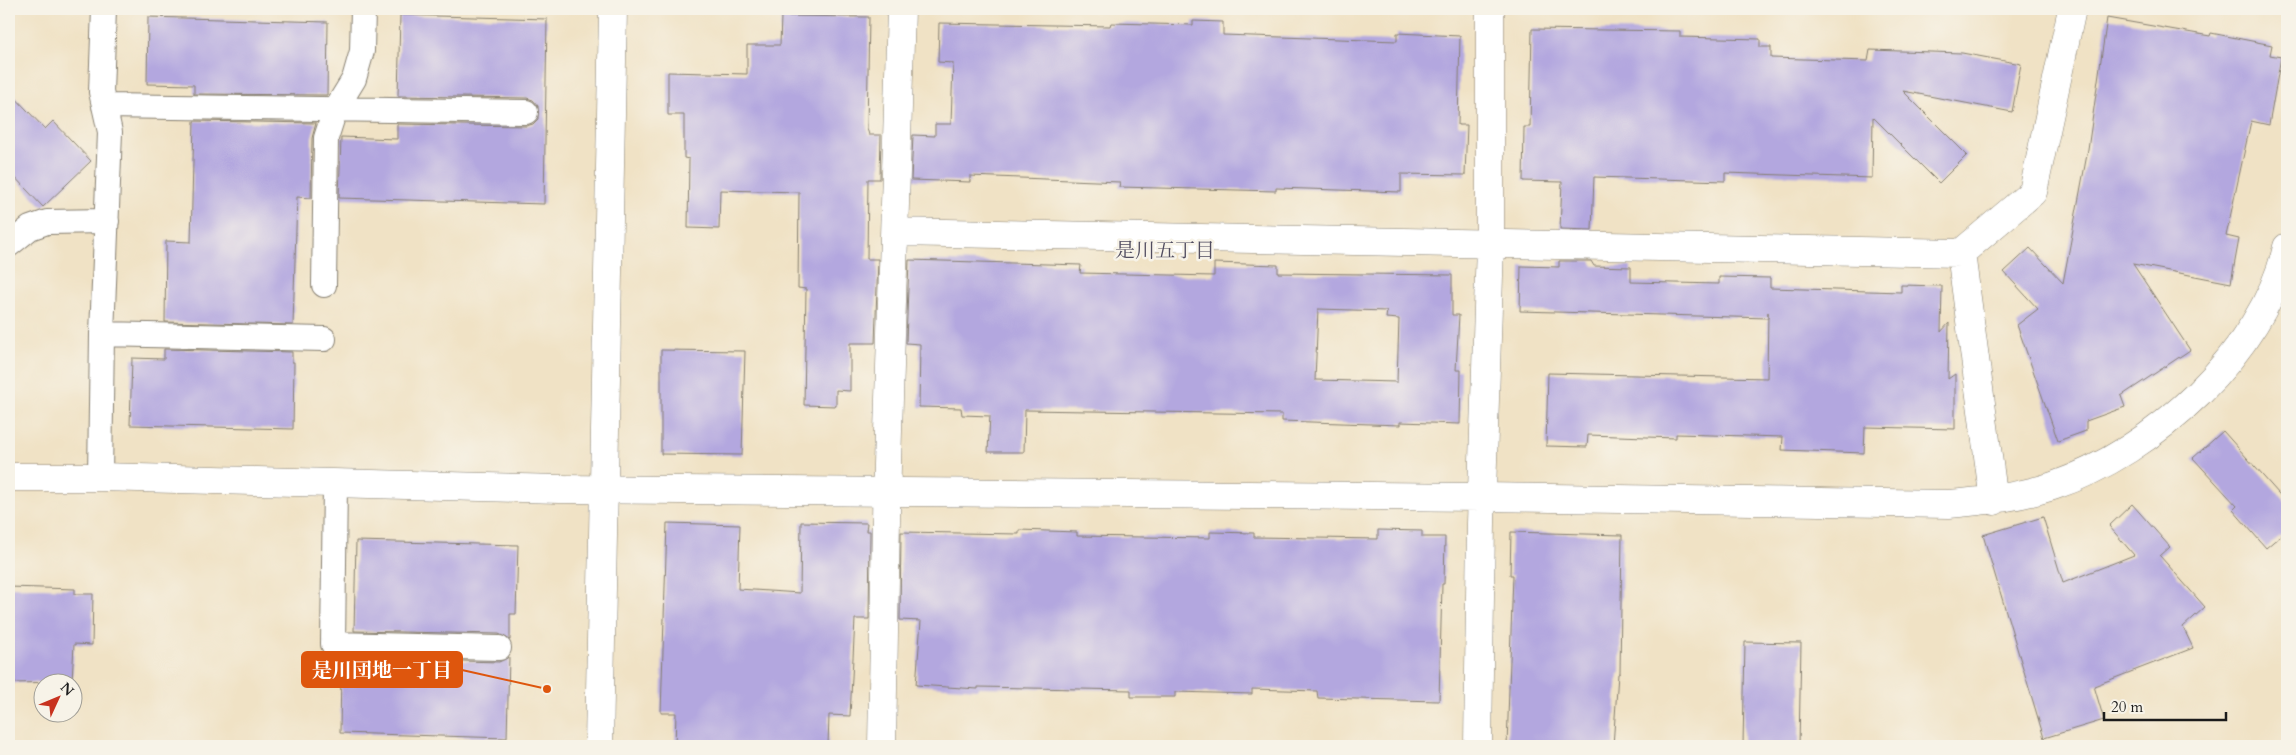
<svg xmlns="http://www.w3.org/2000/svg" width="2296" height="755" viewBox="0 0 2296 755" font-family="Cardo,'Noto Serif JP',serif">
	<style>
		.building { fill: #b3a7df; fill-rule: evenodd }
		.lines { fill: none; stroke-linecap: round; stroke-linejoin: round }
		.service-casing { stroke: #867f70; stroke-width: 26 }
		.minor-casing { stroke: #867f70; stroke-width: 29 }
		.tertiary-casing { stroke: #867f70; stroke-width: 29 }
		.service { stroke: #fff; stroke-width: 24 }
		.minor { stroke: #fff; stroke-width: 28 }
		.tertiary { stroke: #fff; stroke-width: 28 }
		.labels { text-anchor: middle; stroke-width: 5; stroke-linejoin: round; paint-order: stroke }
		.neighbourhood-label { font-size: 20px; fill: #514d60; stroke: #f7f3e8 }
		.leader { fill: none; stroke: #de560d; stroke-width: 2 }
		.callout-dot { fill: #de560d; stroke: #f7f3e8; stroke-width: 2 }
		.callout { fill: #de560d; stroke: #de560d; stroke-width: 2 }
		.callout-label { font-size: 20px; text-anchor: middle; font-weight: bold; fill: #fff }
	</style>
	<rect width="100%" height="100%" fill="#f7f3e8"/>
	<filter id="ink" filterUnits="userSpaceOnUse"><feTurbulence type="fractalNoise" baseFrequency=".02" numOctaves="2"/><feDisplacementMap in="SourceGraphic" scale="10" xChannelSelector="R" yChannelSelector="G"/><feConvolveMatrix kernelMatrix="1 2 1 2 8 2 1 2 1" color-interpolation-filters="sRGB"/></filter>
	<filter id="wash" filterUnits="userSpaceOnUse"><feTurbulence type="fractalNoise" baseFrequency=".0096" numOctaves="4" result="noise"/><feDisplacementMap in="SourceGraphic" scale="20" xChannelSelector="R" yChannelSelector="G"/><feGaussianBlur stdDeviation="1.12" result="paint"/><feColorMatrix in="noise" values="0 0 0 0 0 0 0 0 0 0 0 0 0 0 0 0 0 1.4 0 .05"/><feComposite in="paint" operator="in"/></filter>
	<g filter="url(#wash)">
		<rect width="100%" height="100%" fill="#f0e2c5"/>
		<g id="blocks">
			<path class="building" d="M400,15L547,19L544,204L339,198L341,137L397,139V124L526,126L533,124L538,119V106L533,100L527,98L398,96Z
				M781,16L869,17L867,128L869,135H881L880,179H868L867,259H878L875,343H850V391L836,390V406L804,405L806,289L798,288L799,192L720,190L719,229L688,228L689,159L684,158V115H668V72L747,74V45H780Z
				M148,17L328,22L327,95L194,94V85L147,84Z
				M2107,18L2210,36L2211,33L2272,45L2270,55L2281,57L2269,125L2251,121L2226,236L2239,239L2231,283L2133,264L2190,350L2121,396L2125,407L2086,421V431L2058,441L2017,325L2038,309L2004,272L2030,248L2063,283L2088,149Z
				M1193,21L1223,22V35L1397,41V33L1460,36L1458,125H1467L1465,175L1401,174V192L1276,188V191L1119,187L1120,182L970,176V182L911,180L913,135L935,136V124H951L953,63L938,62L939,23L1110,26L1111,23L1193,25Z
				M1532,29L1680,31V37L1760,39V47H1771V58L1868,61L1870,50L1962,53L2021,64L2012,112L1903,91L1967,155L1939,183L1873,117L1872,178L1725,173V181L1594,177L1592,230L1560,229L1562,182L1523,181L1524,127H1530Z
				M9,91L45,129L53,121L91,161L43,207L9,171Z
				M194,121L316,123L312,138L311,198L297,197L293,325L165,322L166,241L191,242Z
				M909,260L1081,265L1080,273L1214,276V263L1278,265V273L1452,275V315H1459L1456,370H1461L1460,424L1400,422V425L1282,421V414L1025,410L1024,452H988L990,416L962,415L961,408L919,407L920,344L906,343ZM1318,309L1387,311L1386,318L1399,319L1397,382L1315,380Z
				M1559,261H1591L1594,266L1631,267V282L1719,284V277L1770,278V288L1901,292V285L1942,286L1941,332L1949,323L1948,379L1955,374V429L1865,427L1864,453L1782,450L1783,437L1676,434V438L1588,435L1587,447L1546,446L1548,373L1767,378L1768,312V318L1520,311L1521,266L1559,267Z
				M164,349L292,352V362H294L293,429L130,425L132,358L164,359Z
				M661,350L745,351L742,455L661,454Z
				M2223,431L2287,503V530L2266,548L2233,510L2237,506L2193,458Z
				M2132,504L2170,547L2160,556L2205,607L2183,627L2193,648L2094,686L2104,720L2044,738L1983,535L2043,517L2063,583L2134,555L2109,526Z
				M801,522L867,523L866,531H870L869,619H855L850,716L829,715L828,746H675L676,713H661L667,523L740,525L738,589L800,593Z
				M1019,530L1077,532V536L1210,538V532L1254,533V537L1378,539V530L1422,531V537H1445L1444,584H1442L1439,701L1318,698L1317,691L1252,689V694L1175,692V697H1131V690L978,687V689L916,685L921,621L900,620L901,532L1019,534Z
				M1511,532L1622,535L1620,673L1618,674L1613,746H1507L1513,575H1510Z
				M356,541L518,545L516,614H510V640L499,634L354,631Z
				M9,587L75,589V594H93L92,645L74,644L72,682L9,683Z
				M1745,642L1801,643L1799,746H1743Z
				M509,657L507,738L340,733L341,668H353V658L499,662Z"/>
		</g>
	</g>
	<g filter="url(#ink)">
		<use href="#blocks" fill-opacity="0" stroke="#867f70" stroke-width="1"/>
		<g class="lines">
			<g class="service-casing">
				<path id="service" d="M104,106L526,112
					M9,245L30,228L47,222L107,221
					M324,285L326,138L335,110L354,79L362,51L363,9
					M102,334L324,339
					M100,477L102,334L110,132L101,92L104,9
					M335,484L333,644L499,648"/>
			</g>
			<g class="minor-casing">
				<path id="minor" d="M895,232L1961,253L2033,192L2072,9
					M1961,253L1994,501
					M9,477H100L559,489L1482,497L1949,504C1984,501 2019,497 2053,486C2153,452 2263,352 2287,247
					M882,746L887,464L901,9
					M1478,746L1481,523L1490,245V9"/>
			</g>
			<g class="tertiary-casing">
				<path id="tertiary" d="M599,746L613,9"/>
			</g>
			<use href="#service" class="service"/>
			<use href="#minor" class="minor"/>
			<use href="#tertiary" class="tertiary"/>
		</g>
	</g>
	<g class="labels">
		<g class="neighbourhood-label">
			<text x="1165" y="257">是川五丁目</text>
		</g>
	</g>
	<path class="leader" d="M547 689L462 670"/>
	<circle class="callout-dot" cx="547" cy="689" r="5"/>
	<rect class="callout" x="302" y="652" width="160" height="35" rx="5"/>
	<g class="callout-label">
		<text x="382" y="677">是川団地一丁目</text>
	</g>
	<rect width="2296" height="755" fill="none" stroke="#f7f3e8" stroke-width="30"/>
	<g transform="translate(58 698) rotate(46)"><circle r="24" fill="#f7f3e8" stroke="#9f9d96"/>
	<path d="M0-4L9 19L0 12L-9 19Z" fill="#c8321e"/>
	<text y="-8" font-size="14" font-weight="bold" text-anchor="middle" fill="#1c1c1c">N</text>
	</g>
	<path d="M2104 712v8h122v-8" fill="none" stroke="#1c1c1c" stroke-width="2.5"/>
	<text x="2111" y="712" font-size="15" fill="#1c1c1c" stroke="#f7f3e8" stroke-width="4" paint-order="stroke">20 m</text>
</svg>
